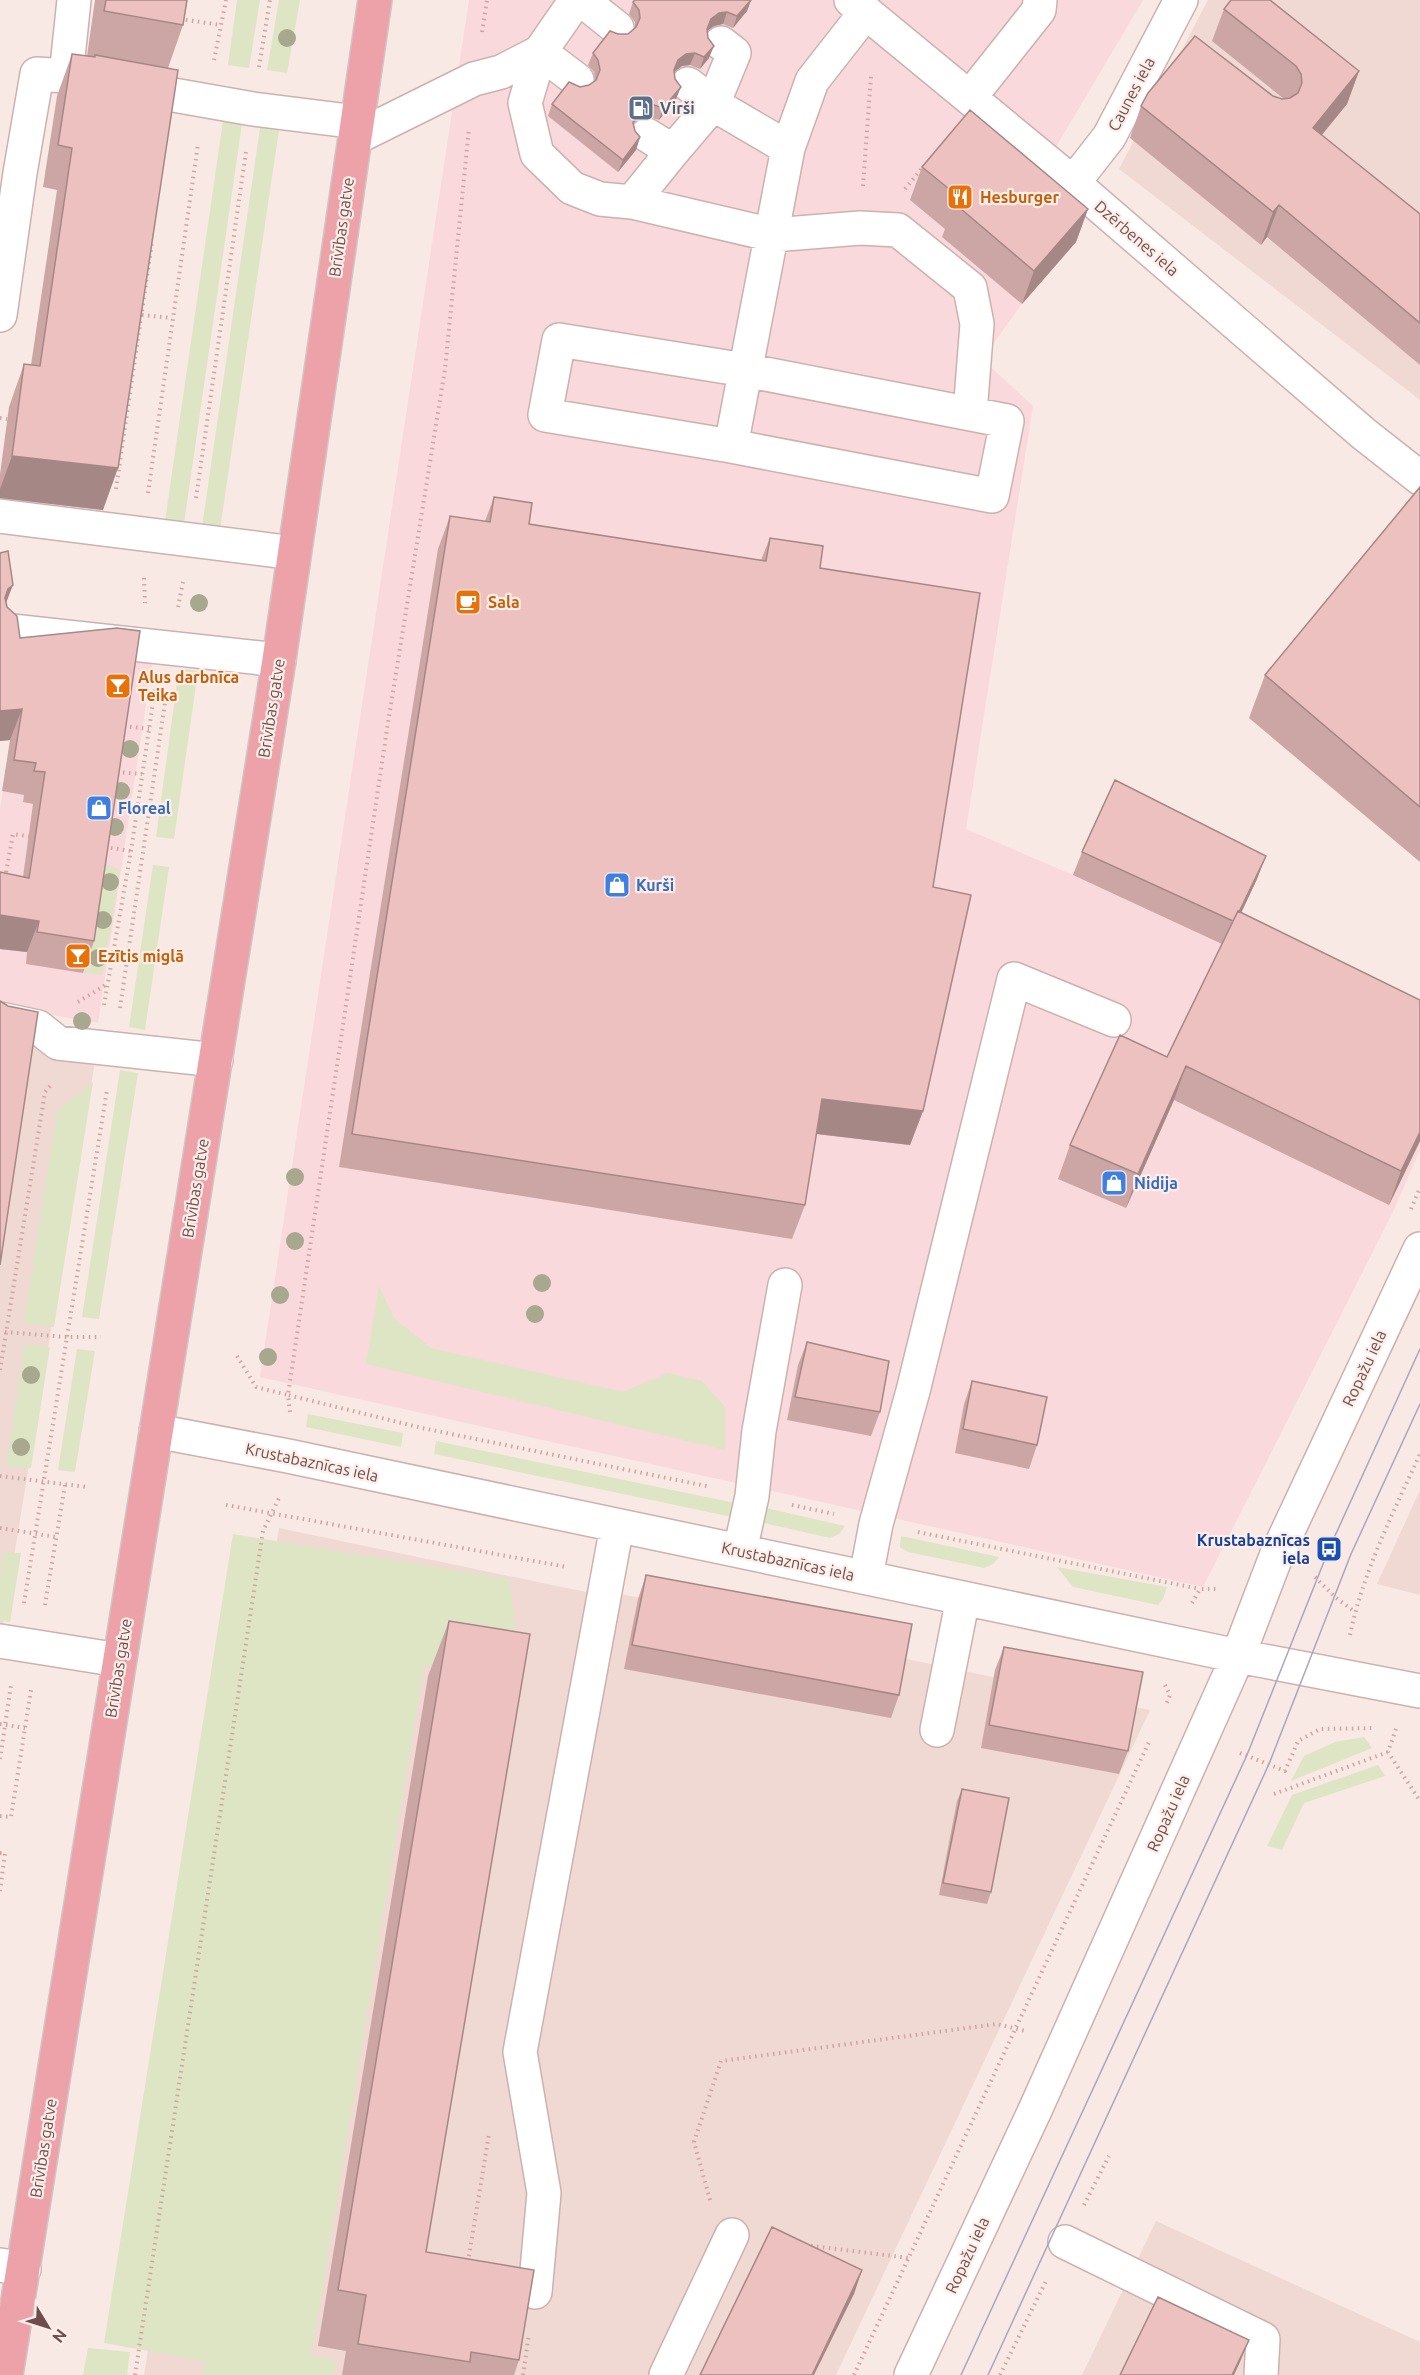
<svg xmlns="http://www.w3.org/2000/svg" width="1420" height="2375" viewBox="0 0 1420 2375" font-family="Ubuntu,sans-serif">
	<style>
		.residential { fill: #f0d9d3 }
		.commercial { fill: #f9d9db }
		.grass { fill: #dde5c4 }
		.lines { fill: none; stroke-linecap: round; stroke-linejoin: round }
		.minor-casing { stroke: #ccb1af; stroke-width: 36 }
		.highway-casing { stroke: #d1c6c6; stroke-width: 36 }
		.path { stroke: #d0a4a2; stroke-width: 4; stroke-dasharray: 1.5 4.5; stroke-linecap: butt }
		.minor { stroke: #fff; stroke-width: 33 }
		.highway { stroke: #eda1a8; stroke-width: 33 }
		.tram { stroke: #aaa4c1; stroke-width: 1.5 }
		.tree { fill: #a7a88d }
		.wall { fill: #cba6a4 }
		.shaded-wall { fill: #a58786 }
		.building { fill: #ecc1bf; stroke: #a58786; stroke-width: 1.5 }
		.labels { text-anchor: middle; stroke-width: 4.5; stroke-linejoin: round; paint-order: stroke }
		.street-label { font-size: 16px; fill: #6f4d4d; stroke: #fdeeea }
		.service-label { font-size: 16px; font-weight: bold; fill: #4e5e75; stroke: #fdeeea; text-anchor: start }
		.food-label { font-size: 16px; font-weight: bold; fill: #c56008; stroke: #fdeeea; text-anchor: start }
		.shop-label { font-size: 16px; font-weight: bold; fill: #366cbe; stroke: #fdeeea; text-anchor: start }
		.transit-label { font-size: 16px; font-weight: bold; fill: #164399; stroke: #fdeeea; text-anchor: end }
	</style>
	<rect width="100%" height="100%" fill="#f9e9e4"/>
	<path class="residential" d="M1208,0H1420V400L1119,169Z
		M0,1029L98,1043L0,1642Z
		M1420,1490V1595L1377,1584Z
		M279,1528L586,1592L588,1588L904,1648L902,1658L1150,1710L836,2375H144Z
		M1156,2221L1420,2342V2375H1082Z"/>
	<path class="commercial" d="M469,0H1143L1024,201L1076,242L1022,304L982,359L1033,406L966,829L1073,875L1106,804L1257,879L1226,945L1420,1039V1150L1391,1216L1203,1587L260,1377Z
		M27,640L153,658L98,1023L0,1006V809Z"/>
	<path class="grass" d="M237,0H260L249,68L228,65Z
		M279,0H300L287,73L267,70Z
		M225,107L244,110L181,544L162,542Z
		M262,114L281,116L217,550L199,548Z
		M179,668L198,671L174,839L156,837Z
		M98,860L120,870L103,975L83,973Z
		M153,865L169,867L145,1030L129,1027Z
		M120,1070L138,1073L99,1319L82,1317Z
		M93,1082L54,1327L24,1323L57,1111Z
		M379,1286L394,1318L431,1348L623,1392L667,1373L702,1381L725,1407V1450L366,1364Z
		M25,1344L50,1347L31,1468L6,1466Z
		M77,1349L95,1351L75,1472L58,1470Z
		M308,1414L403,1433L401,1447L306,1427Z
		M436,1441L735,1503L732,1517L434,1454Z
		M766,1508L845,1526L839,1534L830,1538L764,1523Z
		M233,1534L510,1579L520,1680L424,1665L311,2356L336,2360L334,2375H203L204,2361L104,2343Z
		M901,1536L999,1557L993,1564L984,1568L908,1552L900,1547Z
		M4,1552L21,1553L10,1622L0,1621V1576Z
		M1057,1567L1167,1587L1163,1599L1158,1605L1073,1587Z
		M1364,1737L1372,1748L1291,1781L1304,1756L1335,1742Z
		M1378,1765L1385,1776L1304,1803L1282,1850L1267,1846L1292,1795Z
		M88,2348L130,2352L127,2375H83Z"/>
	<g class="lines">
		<g class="minor-casing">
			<path id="minor" d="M582,0L617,28
				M851,0L1073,183L1364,434L1420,478
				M66,76L74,0
				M577,80L540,52L525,103L537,154L572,188L600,199L632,202L773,235L860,228L898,230L970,288L977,324L970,413
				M688,84L713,104L734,53L721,43
				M970,97L1039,10L1040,0
				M647,135L673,151L713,104L788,148
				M355,138L474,79L501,72L540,52L576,0
				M1073,183L1109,137L1181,0
				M632,202L673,151
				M0,315L20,173L37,74L66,76L253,109L357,122
				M559,340L745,370L1007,421L992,496L731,446L545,415Z
				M731,446L788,148L812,81L866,12
				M0,516L294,553
				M12,631L279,660
				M0,1019L38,1027L58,1043L216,1060
				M156,1431L288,1456L1238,1656L1420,1691
				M740,1551L752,1496L759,1431L785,1285
				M866,1577L876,1524L913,1391L1014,979L1114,1020
				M0,1641L119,1660
				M937,1730L963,1598
				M1065,2242L1263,2339L1261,2375
				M0,2265L24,2269
				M535,2292L544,2193L520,2052L617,1526
				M666,2375L732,2235
				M911,2375L1036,2108L1238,1656L1277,1554L1420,1249"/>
		</g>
		<g class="highway-casing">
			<path id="highway" d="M6,2375L279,660L375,0"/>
		</g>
		<path class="path" d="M180,19L221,25
			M482,32L487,0
			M214,60L226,0
			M259,67L270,0
			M863,186L871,76
			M905,189L923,167
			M142,315L172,318
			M0,418L7,419
			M116,489L152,242
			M148,493L198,144
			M196,498L246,152
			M144,578L145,603
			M178,607L183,582
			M124,726L149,729
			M117,772L142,774
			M111,809L137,812
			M105,847L131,851
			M5,878L13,834L33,837
			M78,1002L107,984
			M104,1005L131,851L155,689
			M120,1008L167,689
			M1411,1209L1420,1188
			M5,1332L66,1337H101
			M237,1356L256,1387L288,1395L387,729L445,369L469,128
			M0,1370L45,1092L50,1086
			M290,1412L288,1395L422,1428L711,1487
			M0,1476L87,1487
			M226,1505L567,1567
			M792,1505L834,1514
			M0,1528L56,1537
			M918,1532L1200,1589
			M1315,1577L1335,1597L1355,1612
			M24,1603L107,1090
			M1192,1603L1200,1589H1218
			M45,1605L65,1485
			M1350,1635C1363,1572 1393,1513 1420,1454
			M1165,1685L1170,1695L1166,1705
			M0,1724L25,1728
			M1396,1729L1388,1752L1420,1801
			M1240,1753L1285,1771L1298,1741L1320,1729L1375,1728
			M0,1759L11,1685
			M1274,1794L1388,1752
			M0,1816L11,1817L31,1690
			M0,1853H5L0,1891
			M710,2200L694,2142L721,2061L997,2024L1025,2031
			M1084,2205L1109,2156
			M805,2245L909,2258
			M468,2262L489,2134
			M135,2375L263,1531L279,1498
			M523,2375L529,2334
			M854,2375L1149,1742
			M1000,2375L1046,2281"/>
		<use href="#minor" class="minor"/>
		<use href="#highway" class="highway"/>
		<path class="tram" d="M961,2375L1247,1755L1329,1549L1420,1349
			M988,2375L1269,1764L1351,1554L1420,1404"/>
	</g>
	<g class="tree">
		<circle cx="287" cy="38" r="9"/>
		<circle cx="199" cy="603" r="9"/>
		<circle cx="130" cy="749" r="9"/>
		<circle cx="121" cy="791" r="9"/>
		<circle cx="115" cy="827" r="9"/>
		<circle cx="110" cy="882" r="9"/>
		<circle cx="103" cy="920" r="9"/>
		<circle cx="98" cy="958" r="9"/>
		<circle cx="82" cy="1021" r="9"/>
		<circle cx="295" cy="1177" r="9"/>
		<circle cx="295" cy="1241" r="9"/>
		<circle cx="542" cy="1283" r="9"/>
		<circle cx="280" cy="1295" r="9"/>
		<circle cx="535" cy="1314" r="9"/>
		<circle cx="268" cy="1357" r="9"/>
		<circle cx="31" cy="1375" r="9"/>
		<circle cx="21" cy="1447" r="9"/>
	</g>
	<path class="wall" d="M95,0H187L183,25L168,68L103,510L0,498V474L9,407L24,364L31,365L57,190L43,187L57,96L72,54L87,56Z
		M751,0L747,11L733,28L723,24L714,26L707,31L709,58L700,69L690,65L682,66L674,72L676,99L659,120L647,116L638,119L633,123L635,131L640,137L636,150L618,172L548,116L552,104L580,87L589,85L595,80L594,72L588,65L593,53L618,34H628L635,28V22L629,14L633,2Z
		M1224,9L1359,71L1347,104L1322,135L1420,214V365L1267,237L1261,245L1130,138L1141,106L1273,96L1282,99H1284L1212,41Z
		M922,167L1088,209L1076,242L1022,304L942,237L945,229L910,200Z
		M1420,487V862L1249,718L1265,675Z
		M494,497L529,524L761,560L770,538L820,568L933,887L923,1111L910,1145L816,1134L805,1205L792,1239L339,1167L438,549L450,516L485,521Z
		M0,553L7,607L20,638L94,941L83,973L26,964L27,952L0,949V872L23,877L33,804L23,802L24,795L2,791L10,740L0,741Z
		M1082,852L1257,879L1241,913L1420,1000V1141L1389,1205L1174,1100L1126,1208L1058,1179L1070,1145L1167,1057L1222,944L1073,875Z
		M807,1342L880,1412L871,1436L787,1420L798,1365Z
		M972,1381L1037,1445L1029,1469L955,1453L964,1404Z
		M646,1575L899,1695L891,1718L624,1669L638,1599Z
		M449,1621L426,2252L519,2360L514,2375H342L346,2351L318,2346L428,1676Z
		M1004,1647L1128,1751L1119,1774L981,1748L995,1670Z
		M962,1789L991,1892L987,1904L939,1895L957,1801Z"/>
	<path class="shaded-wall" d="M751,0L747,11L733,28L737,16Z
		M727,12L723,24L714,26L707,31L702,41L711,19L719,13Z
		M714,46L709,58L700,69L704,57Z
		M695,53L690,65L682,66L674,72L669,82L678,60L686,54Z
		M1359,71L1347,104L1301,160L1313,128Z
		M681,87L676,99L659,120L663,108Z
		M651,104L647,116L638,119L631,125L636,113L642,107Z
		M640,137L636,150L618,172L623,160Z
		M1279,205L1267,237L1261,245L1273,212Z
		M1088,209L1076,242L1022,304L1034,271Z
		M12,456L118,468L103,510L0,498V489Z
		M13,585L1,616L0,611L8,589Z
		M22,709L10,740L0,741V711Z
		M1266,856L1257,879L1226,945L1234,922Z
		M0,915L39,921L27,952L0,949Z
		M1186,1066L1174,1100L1126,1208L1138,1174Z
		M822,1099L923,1111L910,1145L809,1133Z
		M1420,1132V1141L1389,1205L1401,1171Z
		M862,2270L854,2294L814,2375H812Z
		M1249,2340L1240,2362L1234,2375H1232Z"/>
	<path class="building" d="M106,0H187L183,25L104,11Z
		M635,0H751L737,16L727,12L719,13L711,19L707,29L708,38L714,46L704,57L695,53L686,54L678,60L674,70L675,79L681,87L663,108L651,104L642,107L636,113L633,123L635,131L640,137L623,160L552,104L569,82L580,87L589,85L596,80L600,70L598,60L593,53L610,31L618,34H628L636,27L640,18L639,10L633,2Z
		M1231,0H1270L1359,71L1313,128L1420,214V323L1279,205L1273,212L1141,106L1148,93L1195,36L1273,96L1282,99L1290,98L1298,93L1302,83L1301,74L1296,66L1224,9Z
		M72,54L95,57V55L178,70L118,468L12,456L24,364L40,366L72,148L58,145Z
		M970,110L1088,209L1034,271L954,203L959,197L922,167Z
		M1420,487V807L1265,675Z
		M494,497L532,503L529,524L766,561L770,538L823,546L820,568L980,593L933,887L971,895L923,1111L822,1099L805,1205L352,1134L450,516L490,522Z
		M8,551L13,585L8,589L5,598L7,607L17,616L20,638L117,628L140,631L94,941L37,932L39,921L0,915V872L29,878L45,772L34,771L36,763L14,760L22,709L0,711V553Z
		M1115,780L1266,856L1239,912L1238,911L1233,921L1082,852Z
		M1238,911L1420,1000V1132L1401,1171L1186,1066L1138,1174L1070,1145L1120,1035L1167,1057Z
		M0,1001L8,1006L38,1012L0,1265Z
		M807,1342L889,1361L880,1412L795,1397Z
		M972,1381L1047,1397L1037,1445L963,1429Z
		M646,1575L912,1624L899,1695L632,1645Z
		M449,1621L530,1634L426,2252L534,2270L519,2360L471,2352L470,2362L358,2344L366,2295L338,2290Z
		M1004,1647L1143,1672L1128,1751L989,1725Z
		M962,1789L1009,1798L991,1892L943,1883Z
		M772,2227L862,2270L812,2375H700Z
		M1158,2297L1249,2340L1232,2375H1120Z"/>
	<defs>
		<g id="fuel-square" transform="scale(1.35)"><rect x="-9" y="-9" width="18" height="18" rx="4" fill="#5c6f8a" stroke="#fdeeea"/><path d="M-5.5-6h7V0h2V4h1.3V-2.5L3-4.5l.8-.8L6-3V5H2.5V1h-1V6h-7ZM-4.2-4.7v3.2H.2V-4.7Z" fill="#fff"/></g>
		<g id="restaurant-square" transform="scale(1.35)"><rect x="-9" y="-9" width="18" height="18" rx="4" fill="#e8710a" stroke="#fdeeea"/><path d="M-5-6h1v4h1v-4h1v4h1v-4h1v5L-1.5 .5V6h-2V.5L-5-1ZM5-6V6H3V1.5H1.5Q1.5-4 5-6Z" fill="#fff"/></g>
		<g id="cafe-square" transform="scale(1.35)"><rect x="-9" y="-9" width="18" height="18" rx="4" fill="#e8710a" stroke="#fdeeea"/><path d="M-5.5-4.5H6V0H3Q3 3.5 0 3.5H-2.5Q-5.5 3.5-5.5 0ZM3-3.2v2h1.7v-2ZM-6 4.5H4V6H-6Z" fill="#fff"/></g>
		<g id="bar-square" transform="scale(1.35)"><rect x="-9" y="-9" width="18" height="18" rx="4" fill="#e8710a" stroke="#fdeeea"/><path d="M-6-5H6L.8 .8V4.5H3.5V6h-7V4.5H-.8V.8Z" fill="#fff"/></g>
		<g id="shop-square" transform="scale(1.35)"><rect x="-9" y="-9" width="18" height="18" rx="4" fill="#3f7fe0" stroke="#fdeeea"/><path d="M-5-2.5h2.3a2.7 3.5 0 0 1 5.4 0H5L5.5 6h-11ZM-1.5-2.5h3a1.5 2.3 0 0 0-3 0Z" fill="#fff"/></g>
		<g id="bus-square" transform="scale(1.35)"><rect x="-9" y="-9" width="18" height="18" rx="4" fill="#1a4fb4" stroke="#fdeeea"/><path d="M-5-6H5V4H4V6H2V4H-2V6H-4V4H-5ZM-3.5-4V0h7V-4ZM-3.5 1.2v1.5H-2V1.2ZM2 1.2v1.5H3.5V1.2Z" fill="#fff"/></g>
	</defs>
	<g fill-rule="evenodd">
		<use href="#fuel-square" x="641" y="108"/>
		<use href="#restaurant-square" x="960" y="197"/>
		<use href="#cafe-square" x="468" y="602"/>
		<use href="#bar-square" x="118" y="686"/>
		<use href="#shop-square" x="99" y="808"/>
		<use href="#shop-square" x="617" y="885"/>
		<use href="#bar-square" x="78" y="956"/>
		<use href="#shop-square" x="1114" y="1183"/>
		<use href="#bus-square" x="1329" y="1549"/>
	</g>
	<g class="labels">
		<g class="street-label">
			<text transform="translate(1131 94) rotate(-62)" y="6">Caunes iela</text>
			<text transform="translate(341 227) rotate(-82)" y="6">Brīvības gatve</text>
			<text transform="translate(1137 238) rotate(41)" y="6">Dzērbenes iela</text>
			<text transform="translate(271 708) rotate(-81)" y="6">Brīvības gatve</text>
			<text transform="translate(195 1188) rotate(-81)" y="6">Brīvības gatve</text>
			<text transform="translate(1364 1368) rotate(-65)" y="6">Ropažu iela</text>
			<text transform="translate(312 1462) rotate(12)" y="6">Krustabaznīcas iela</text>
			<text transform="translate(788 1561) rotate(12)" y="6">Krustabaznīcas iela</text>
			<text transform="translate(118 1668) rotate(-81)" y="6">Brīvības gatve</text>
			<text transform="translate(1168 1813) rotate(-66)" y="6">Ropažu iela</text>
			<text transform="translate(43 2148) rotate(-81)" y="6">Brīvības gatve</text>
			<text transform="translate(967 2255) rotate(-65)" y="6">Ropažu iela</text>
		</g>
		<g class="service-label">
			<text x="660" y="114">Virši</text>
		</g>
		<g class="food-label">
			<text x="980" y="203">Hesburger</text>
			<text x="488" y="608">Sala</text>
			<text x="138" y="683">Alus darbnīca<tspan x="138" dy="18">Teika</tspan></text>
			<text x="98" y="962">Ezītis miglā</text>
		</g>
		<g class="shop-label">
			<text x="118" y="814">Floreal</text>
			<text x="636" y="891">Kurši</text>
			<text x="1134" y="1189">Nidija</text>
		</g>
		<g class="transit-label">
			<text x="1310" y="1546">Krustabaznīcas<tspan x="1310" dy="18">iela</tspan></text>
		</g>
	</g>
	<g transform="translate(48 2327) rotate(128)" stroke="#fdeeea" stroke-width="4.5" paint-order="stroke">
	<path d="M0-4.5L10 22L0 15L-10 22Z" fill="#6f4d4d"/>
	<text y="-9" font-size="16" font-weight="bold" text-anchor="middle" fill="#6f4d4d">N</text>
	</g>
</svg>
